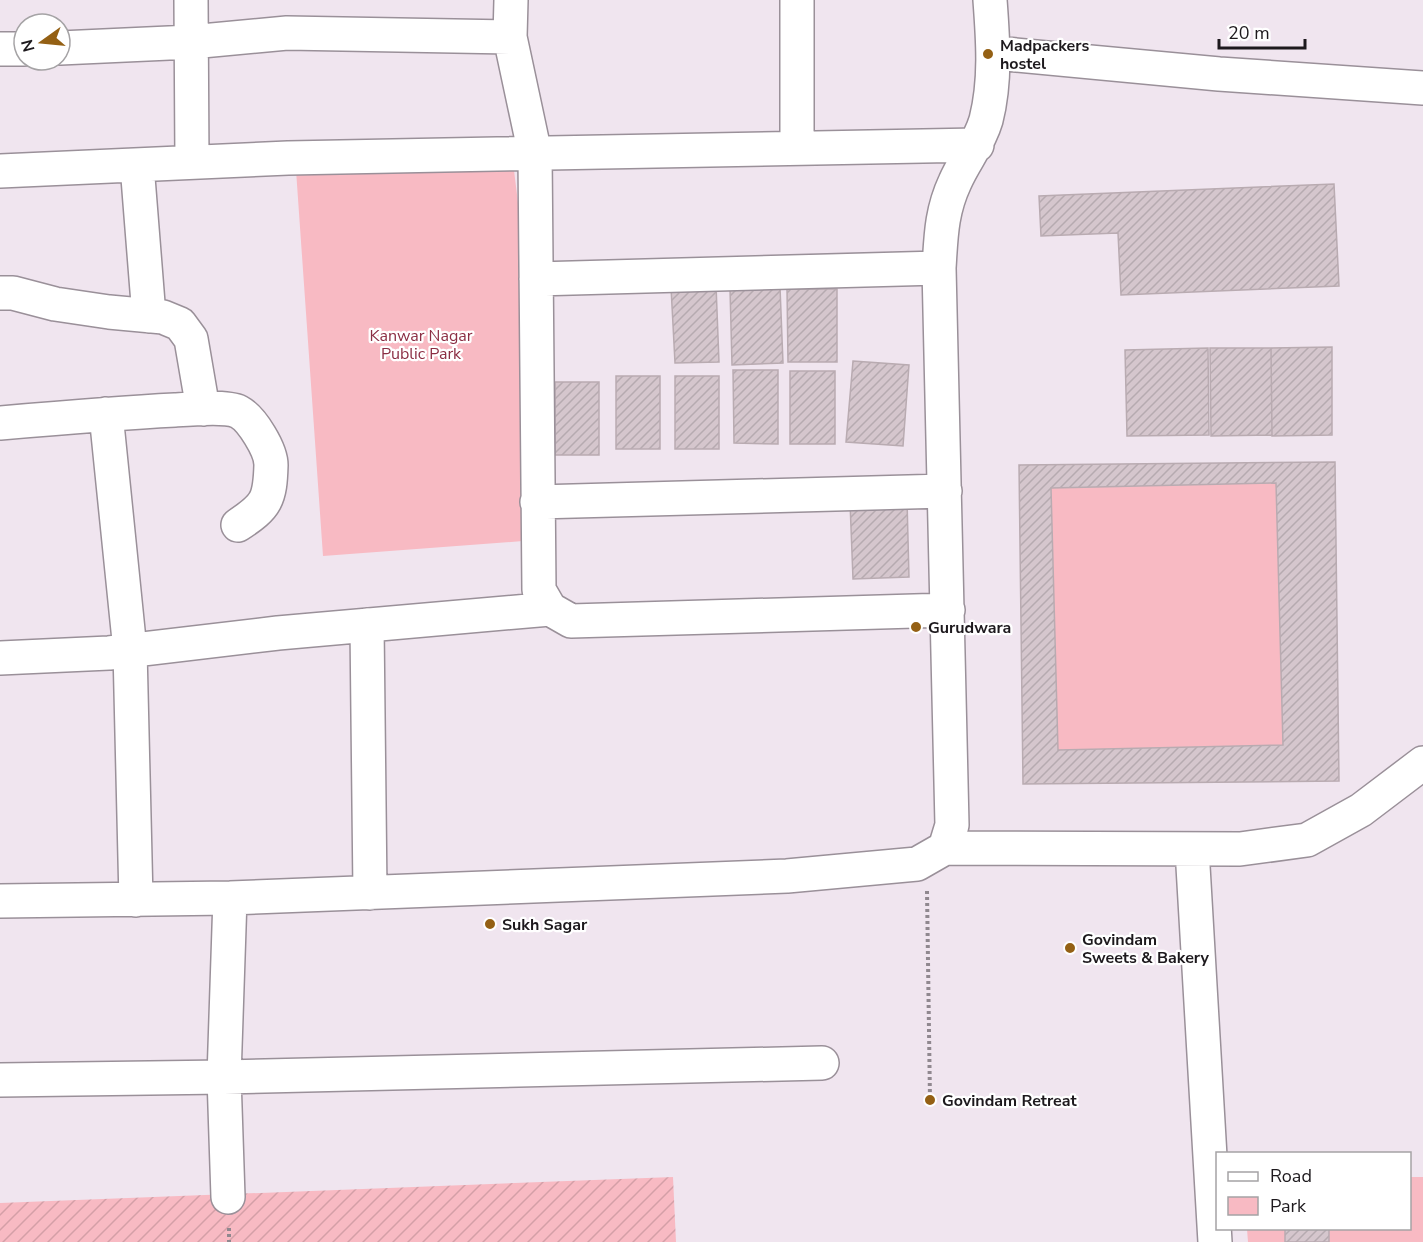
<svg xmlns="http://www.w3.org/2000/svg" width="1423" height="1242" viewBox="0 0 1423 1242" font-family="'Nunito Sans',sans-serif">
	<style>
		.green { fill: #f8bac3 }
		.garden { fill: url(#garden-furrows) }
		.building { fill: url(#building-hatch); stroke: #b9abb1; stroke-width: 1.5; fill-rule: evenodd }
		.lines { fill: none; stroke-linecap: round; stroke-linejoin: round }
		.minor-casing { stroke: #9a9099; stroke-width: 36 }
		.path { stroke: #90888f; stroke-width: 4; stroke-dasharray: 3 3; stroke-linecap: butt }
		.minor { stroke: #fff; stroke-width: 33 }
		.poi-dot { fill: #946014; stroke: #fff; stroke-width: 2 }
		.labels { text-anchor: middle; stroke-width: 4.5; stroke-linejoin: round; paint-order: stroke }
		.poi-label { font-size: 16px; font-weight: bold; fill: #1d191d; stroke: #fff; text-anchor: start }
		.park-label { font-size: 16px; fill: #8b2d43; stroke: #fff }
	</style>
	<defs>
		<pattern id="garden-furrows" width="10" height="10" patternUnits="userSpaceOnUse" patternTransform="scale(1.5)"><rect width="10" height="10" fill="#f8bac3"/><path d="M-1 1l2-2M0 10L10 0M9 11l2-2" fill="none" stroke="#d49fa7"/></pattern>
		<pattern id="building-hatch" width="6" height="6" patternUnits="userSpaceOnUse" patternTransform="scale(1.5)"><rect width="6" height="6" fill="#d5c6cd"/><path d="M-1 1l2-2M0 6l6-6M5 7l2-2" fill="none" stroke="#b6aab0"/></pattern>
	</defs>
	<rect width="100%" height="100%" fill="#f0e5ef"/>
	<path class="green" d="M512,154L536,349L523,541L323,556L296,170Z
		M1276,483L1283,745L1058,750L1051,488Z
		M1410,1177H1423V1242H1329V1229L1410,1228Z
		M1247,1229H1285V1242H1248Z"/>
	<path class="garden" d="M673,1177L676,1242H0V1203Z"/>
	<path class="building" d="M1334,184L1339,286L1121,295L1118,233L1041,236L1039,196Z
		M716,285L719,362L675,363L671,287Z
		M780,287L783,363L732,365L730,289Z
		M787,289H837V362H788Z
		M1332,347V435L1272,436L1271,348Z
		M1208,348L1209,435L1127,436L1125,350Z
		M1210,348H1271L1272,435L1211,436Z
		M853,361L909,365L903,446L846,442Z
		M733,370H778V444L734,443Z
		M790,371H835V444H790Z
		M616,376H660V449H616Z
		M675,376H719V449H675Z
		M555,382H599V455H555Z
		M1335,462L1339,781L1023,784L1019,465ZM1276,483L1283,745L1058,750L1051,488Z
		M907,500L909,577L853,579L850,502Z
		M1285,1228H1329V1242H1285Z"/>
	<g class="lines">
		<g class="minor-casing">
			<path id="minor" d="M191,0L192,162
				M511,0L510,37L535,154L539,590L550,609L571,621L948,610
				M797,0V148
				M60,48L191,42L287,33L510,37
				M0,49H24
				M995,53L1219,74L1423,88
				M137,165L149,316
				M0,171L288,158L977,145
				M536,279L939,268
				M0,293H13L55,304L109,312L163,317L180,324L191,339L203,409
				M106,414L130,650L136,900
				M0,423C58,418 116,413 175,410C189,409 227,406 239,412C252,419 271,450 271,465C270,499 267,506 238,525
				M537,502L945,491
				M367,625L370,893
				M0,658L109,653L278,633L550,609
				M945,848L1240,849L1307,840L1361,810L1423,763
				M1192,849L1215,1242
				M0,901L230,898L787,876L917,864L945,848L952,825L939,268C941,237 941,212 955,182C964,161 979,144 986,120C996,81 993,40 990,0
				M0,1080L224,1077L822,1063
				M228,1197L224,1077L230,898"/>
		</g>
		<path class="path" d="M927,891L930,1100
			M229,1228V1242"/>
		<use href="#minor" class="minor"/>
	</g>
	<g class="poi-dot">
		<circle cx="988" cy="54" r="6"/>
		<circle cx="916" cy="627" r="6"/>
		<circle cx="490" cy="924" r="6"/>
		<circle cx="1070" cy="948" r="6"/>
		<circle cx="930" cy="1100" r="6"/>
	</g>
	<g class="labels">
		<g class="poi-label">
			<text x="1000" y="51">Madpackers<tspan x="1000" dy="18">hostel</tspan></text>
			<text x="928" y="633">Gurudwara</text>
			<text x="502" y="930">Sukh Sagar</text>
			<text x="1082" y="945">Govindam<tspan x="1082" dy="18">Sweets &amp; Bakery</tspan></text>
			<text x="942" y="1106">Govindam Retreat</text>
		</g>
		<g class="park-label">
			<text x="421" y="341">Kanwar Nagar<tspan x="421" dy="18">Public Park</tspan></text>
		</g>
	</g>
	<rect x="1216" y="1152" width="195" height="78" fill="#ffffff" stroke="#a5a3a5" stroke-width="1.5"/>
	<rect x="1228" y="1172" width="30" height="9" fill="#ffffff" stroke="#a5a3a5" stroke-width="1.5"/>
	<text x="1270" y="1182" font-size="18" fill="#1d191d">Road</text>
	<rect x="1228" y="1197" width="30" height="18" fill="#f8bac3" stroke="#a5a3a5" stroke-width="1.5"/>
	<text x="1270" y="1212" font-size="18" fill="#1d191d">Park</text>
	<g transform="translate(42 42) rotate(255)"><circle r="28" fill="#ffffff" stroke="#a5a3a5" stroke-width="1.5"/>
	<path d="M0-4.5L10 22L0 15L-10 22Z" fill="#946014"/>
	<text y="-9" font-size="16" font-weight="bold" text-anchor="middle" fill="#1d191d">N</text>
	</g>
	<path d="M1219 39v9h86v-9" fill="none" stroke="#1d191d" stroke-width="3"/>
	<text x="1228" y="39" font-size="18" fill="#1d191d" stroke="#ffffff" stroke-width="4.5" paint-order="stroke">20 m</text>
</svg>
